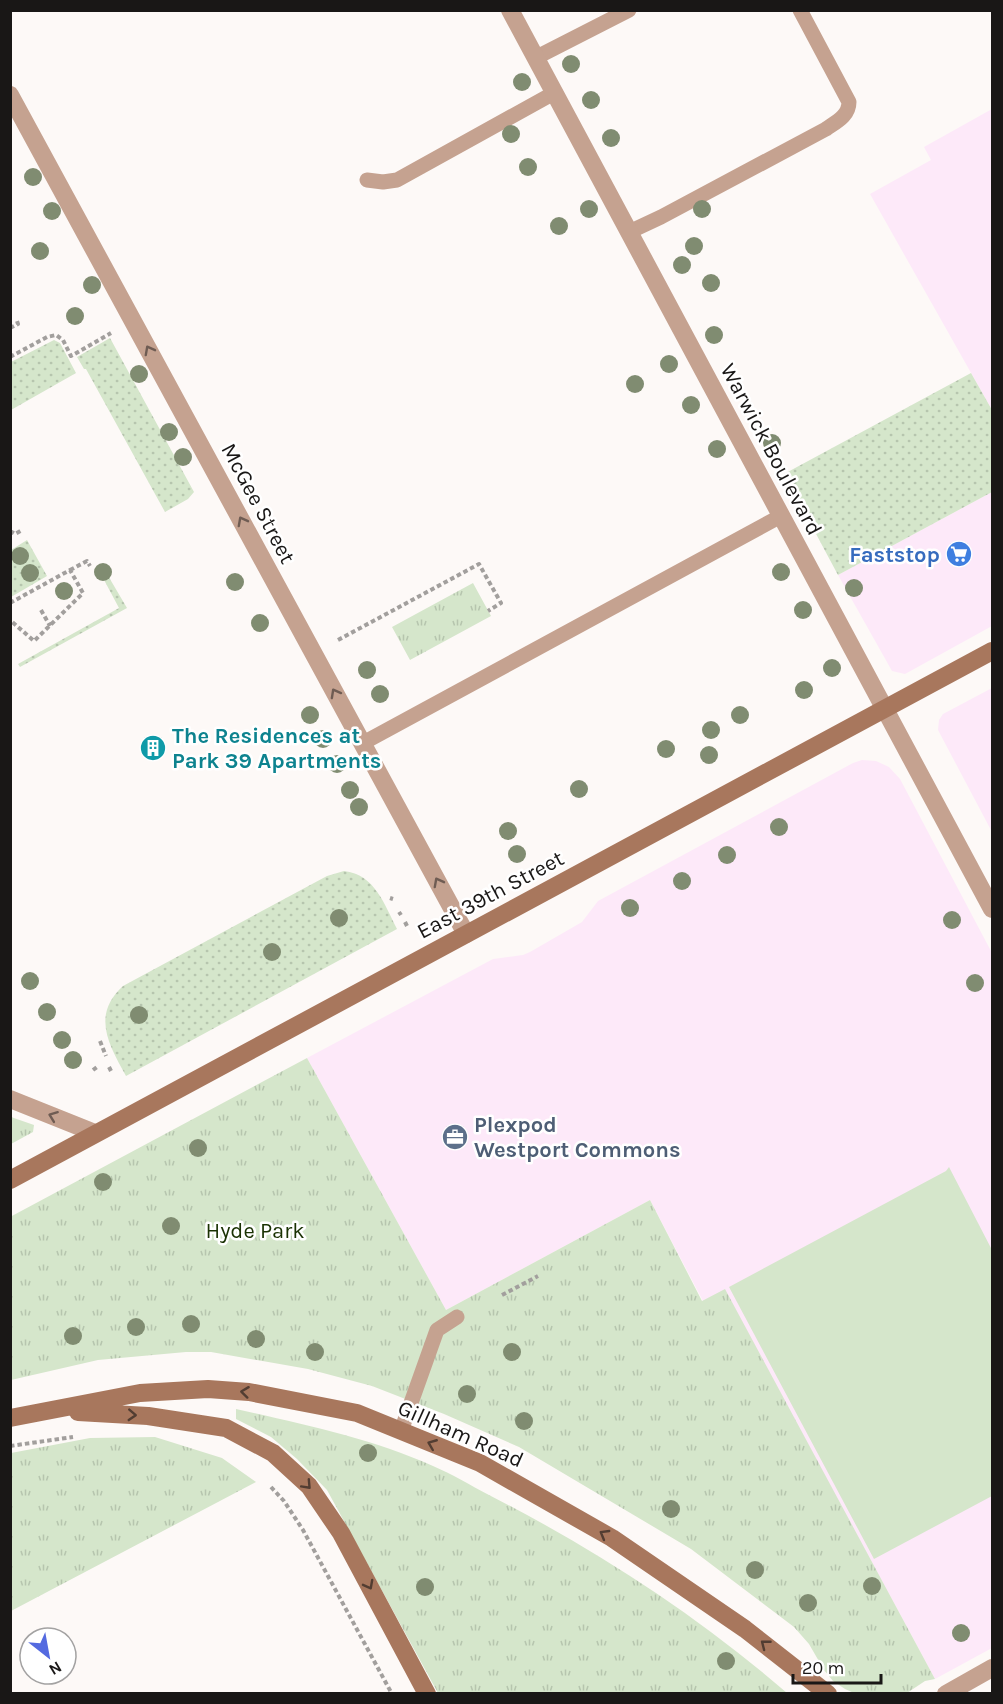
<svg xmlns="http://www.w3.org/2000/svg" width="1003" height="1704" viewBox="0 0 1003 1704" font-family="Karla,sans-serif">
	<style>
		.commercial { fill: #fde9f9 }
		.grass { fill: url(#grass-dots) }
		.park { fill: url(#park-tufts) }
		.garden { fill: #d5e6cb }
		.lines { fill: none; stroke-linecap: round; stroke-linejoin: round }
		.path { stroke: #a29f9d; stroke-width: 4; stroke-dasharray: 4.5 3; stroke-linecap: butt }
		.service { stroke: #c5a290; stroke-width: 15 }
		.minor { stroke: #c5a290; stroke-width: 18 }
		.secondary { stroke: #a8775d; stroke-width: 18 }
		.tree { fill: #808c71 }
		.oneway { stroke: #6f5c53 }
		.oneway2 { stroke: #523d32 }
		.labels { text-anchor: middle; stroke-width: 5; stroke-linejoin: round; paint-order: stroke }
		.street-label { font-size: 22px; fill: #191716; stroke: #fff }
		.shop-label { font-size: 22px; font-weight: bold; fill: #366cbe; stroke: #fff; text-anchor: end }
		.culture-label { font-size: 22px; font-weight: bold; fill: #0d838f; stroke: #fff; text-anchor: start }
		.service-label { font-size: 22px; font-weight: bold; fill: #4e5e75; stroke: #fff; text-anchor: start }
		.park-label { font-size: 22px; fill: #1a3203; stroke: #fff }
	</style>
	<defs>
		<pattern id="grass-dots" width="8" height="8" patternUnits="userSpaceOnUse" patternTransform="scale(1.5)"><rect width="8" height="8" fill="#d5e6cb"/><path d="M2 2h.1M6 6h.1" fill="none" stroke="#b6c5ae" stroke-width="1.8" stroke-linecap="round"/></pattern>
		<pattern id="park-tufts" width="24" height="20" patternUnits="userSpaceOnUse" patternTransform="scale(1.5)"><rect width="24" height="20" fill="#d5e6cb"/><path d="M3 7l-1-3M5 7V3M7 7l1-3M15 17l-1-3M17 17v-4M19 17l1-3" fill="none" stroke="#b6c5ae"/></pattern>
	</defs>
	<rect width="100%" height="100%" fill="#fdf9f7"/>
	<path class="commercial" d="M992,109V410L870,194L931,160L924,147Z
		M992,492V626L905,674L892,671L838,575Z
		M992,688V687V832L938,730L939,720L943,714Z
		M862,760L876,761L889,767L900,779L992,953V1648L935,1679L725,1290L703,1301L650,1200L446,1310L307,1058L493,959L523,955L530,952L582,922L598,901L853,763Z"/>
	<path class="grass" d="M110,338L194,492L188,499L165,512L86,369H84L77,357Z
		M54,340L60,343L76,373L11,410V362Z
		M971,373L992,410V492L838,575L784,474Z
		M27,540L47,576L11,597V550Z
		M107,574L127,608L20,667L18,664L119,608L103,578Z
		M344,871C375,874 385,906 397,929L126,1076C109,1045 91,1015 123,986L327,876Z"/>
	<path class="park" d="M473,583L491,616L410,660L392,627Z
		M307,1058L446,1310L650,1200L702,1301L725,1289L935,1679L925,1681L907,1693H854L845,1689L833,1681L824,1670L809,1644L794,1627L691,1549L519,1447L444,1414L372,1386L308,1369L211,1352H186L98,1360L11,1380L10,1217Z
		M11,1117L34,1125L33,1132L11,1144Z
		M236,1409C302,1424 370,1438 433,1466C452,1474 470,1485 489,1495C595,1549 697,1615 787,1693H438L327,1490L297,1459L271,1437L236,1419Z
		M155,1437L222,1458L256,1482L11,1611V1453L90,1438Z"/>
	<path class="garden" d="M949,1167L992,1250V1496L874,1559L729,1287L946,1171Z"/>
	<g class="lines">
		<path class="path" d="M10,328L18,324L17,321
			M10,357L47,337L56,335L63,340L71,356L111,333
			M10,531L15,534L22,530
			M70,570L87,561L90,566
			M10,603L70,570L83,593L34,641L10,620
			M41,610L50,626
			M338,640L479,564L501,603L488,611
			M390,898L393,899
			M399,912L401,915
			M405,922L407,926
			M100,1041L106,1056
			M109,1067L111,1071
			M93,1070L97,1067
			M502,1295L538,1276
			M10,1446L73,1437
			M271,1487L284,1501L303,1530L392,1694"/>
		<path class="service" d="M535,58L629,10
			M367,180L383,182L397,180L554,93
			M629,232L661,217L826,129C836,122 849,116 849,102L800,10
			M363,743L781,516
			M401,1431L437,1330L457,1317"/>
		<path class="minor" d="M510,10L992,909
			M10,95L466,934
			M10,1099L95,1133
			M946,1694L992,1668"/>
		<path class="secondary" d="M10,1180L992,651
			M78,1412L148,1416L226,1428L273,1453L309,1486L341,1533L427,1694
			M10,1418L140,1393L208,1389L249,1392L357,1413L480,1463L612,1538L745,1629L828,1694"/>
	</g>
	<g class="tree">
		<circle cx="571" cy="64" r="9"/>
		<circle cx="522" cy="82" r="9"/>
		<circle cx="591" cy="100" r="9"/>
		<circle cx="511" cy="134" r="9"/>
		<circle cx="611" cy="138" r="9"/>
		<circle cx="528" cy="167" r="9"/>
		<circle cx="33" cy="177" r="9"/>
		<circle cx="589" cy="209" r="9"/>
		<circle cx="702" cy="209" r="9"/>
		<circle cx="52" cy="211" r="9"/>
		<circle cx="559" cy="226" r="9"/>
		<circle cx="694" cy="246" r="9"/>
		<circle cx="40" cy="251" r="9"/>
		<circle cx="682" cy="265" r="9"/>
		<circle cx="711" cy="283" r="9"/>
		<circle cx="92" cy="285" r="9"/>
		<circle cx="75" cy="316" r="9"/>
		<circle cx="714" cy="335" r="9"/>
		<circle cx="669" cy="364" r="9"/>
		<circle cx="139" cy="374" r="9"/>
		<circle cx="635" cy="384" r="9"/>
		<circle cx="691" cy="405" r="9"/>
		<circle cx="169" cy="432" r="9"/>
		<circle cx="772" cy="443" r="9"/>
		<circle cx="717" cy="449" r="9"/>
		<circle cx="183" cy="457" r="9"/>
		<circle cx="20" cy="556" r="9"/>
		<circle cx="103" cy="572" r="9"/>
		<circle cx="781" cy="572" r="9"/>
		<circle cx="30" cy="573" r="9"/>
		<circle cx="235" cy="582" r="9"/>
		<circle cx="854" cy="588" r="9"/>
		<circle cx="64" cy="591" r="9"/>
		<circle cx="803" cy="610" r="9"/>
		<circle cx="260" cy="623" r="9"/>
		<circle cx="832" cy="668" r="9"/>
		<circle cx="367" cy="670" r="9"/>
		<circle cx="804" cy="690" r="9"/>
		<circle cx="380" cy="694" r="9"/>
		<circle cx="310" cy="715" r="9"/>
		<circle cx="740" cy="715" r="9"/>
		<circle cx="711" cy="730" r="9"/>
		<circle cx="323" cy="739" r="9"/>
		<circle cx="666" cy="749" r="9"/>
		<circle cx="709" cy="755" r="9"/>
		<circle cx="337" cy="764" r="9"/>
		<circle cx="579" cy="789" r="9"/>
		<circle cx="350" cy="790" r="9"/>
		<circle cx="359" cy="807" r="9"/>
		<circle cx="779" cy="827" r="9"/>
		<circle cx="508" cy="831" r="9"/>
		<circle cx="517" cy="854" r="9"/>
		<circle cx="727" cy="855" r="9"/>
		<circle cx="682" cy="881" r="9"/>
		<circle cx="630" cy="908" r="9"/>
		<circle cx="339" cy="918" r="9"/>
		<circle cx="952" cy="920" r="9"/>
		<circle cx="272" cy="952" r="9"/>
		<circle cx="30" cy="981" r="9"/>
		<circle cx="975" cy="983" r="9"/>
		<circle cx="47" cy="1012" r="9"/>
		<circle cx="139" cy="1015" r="9"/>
		<circle cx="62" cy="1040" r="9"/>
		<circle cx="73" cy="1060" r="9"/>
		<circle cx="198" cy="1148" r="9"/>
		<circle cx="103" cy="1182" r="9"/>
		<circle cx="171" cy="1226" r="9"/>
		<circle cx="191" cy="1324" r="9"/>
		<circle cx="136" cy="1327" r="9"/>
		<circle cx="73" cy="1336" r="9"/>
		<circle cx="256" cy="1339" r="9"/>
		<circle cx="315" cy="1352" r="9"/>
		<circle cx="512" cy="1352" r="9"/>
		<circle cx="467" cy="1394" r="9"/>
		<circle cx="524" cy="1421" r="9"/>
		<circle cx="368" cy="1453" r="9"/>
		<circle cx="671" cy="1509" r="9"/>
		<circle cx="755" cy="1570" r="9"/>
		<circle cx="872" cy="1586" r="9"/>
		<circle cx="425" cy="1587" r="9"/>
		<circle cx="808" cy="1603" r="9"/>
		<circle cx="961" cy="1633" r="9"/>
		<circle cx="726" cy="1661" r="9"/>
	</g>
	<defs><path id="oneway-chevron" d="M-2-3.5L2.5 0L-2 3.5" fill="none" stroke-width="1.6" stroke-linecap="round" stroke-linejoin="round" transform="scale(1.5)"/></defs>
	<g class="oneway">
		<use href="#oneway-chevron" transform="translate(149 350) rotate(-118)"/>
		<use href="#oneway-chevron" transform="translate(242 521) rotate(-118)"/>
		<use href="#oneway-chevron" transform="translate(335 693) rotate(-119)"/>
		<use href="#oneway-chevron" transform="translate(438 882) rotate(-118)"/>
		<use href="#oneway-chevron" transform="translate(53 1116) rotate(-159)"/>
	</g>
	<g class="oneway2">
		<use href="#oneway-chevron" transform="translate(245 1392) rotate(-173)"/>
		<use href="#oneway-chevron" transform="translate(132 1415) rotate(3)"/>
		<use href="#oneway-chevron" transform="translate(432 1444) rotate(-158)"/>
		<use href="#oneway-chevron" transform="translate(307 1485) rotate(47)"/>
		<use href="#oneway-chevron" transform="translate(604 1534) rotate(-150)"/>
		<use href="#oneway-chevron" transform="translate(369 1585) rotate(62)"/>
		<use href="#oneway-chevron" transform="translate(765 1644) rotate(-142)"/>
	</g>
	<defs>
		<g id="supermarket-disc" transform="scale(1.35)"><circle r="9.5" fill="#3f7fe0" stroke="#fff"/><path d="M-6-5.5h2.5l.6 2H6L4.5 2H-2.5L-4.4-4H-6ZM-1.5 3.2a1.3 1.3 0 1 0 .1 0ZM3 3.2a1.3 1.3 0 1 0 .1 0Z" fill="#fff"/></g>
		<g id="building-disc" transform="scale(1.35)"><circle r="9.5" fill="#0f9aa8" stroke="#fff"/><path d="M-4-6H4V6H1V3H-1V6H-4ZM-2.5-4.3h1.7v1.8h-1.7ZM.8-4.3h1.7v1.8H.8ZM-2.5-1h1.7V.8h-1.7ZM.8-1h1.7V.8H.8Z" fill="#fff"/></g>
		<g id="office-disc" transform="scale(1.35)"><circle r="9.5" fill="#5c6f8a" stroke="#fff"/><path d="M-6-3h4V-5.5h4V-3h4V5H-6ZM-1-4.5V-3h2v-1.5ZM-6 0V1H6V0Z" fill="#fff"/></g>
	</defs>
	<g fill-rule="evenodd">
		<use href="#supermarket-disc" x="959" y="554"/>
		<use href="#building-disc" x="153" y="748"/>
		<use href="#office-disc" x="455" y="1137"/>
	</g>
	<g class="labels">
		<g class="street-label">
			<text transform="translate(772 449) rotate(62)" y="8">Warwick Boulevard</text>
			<text transform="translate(259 503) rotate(62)" y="8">McGee Street</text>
			<text transform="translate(490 894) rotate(-28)" y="8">East 39th Street</text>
			<text transform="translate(461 1433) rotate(24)" y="8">Gillham Road</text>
		</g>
		<g class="shop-label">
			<text x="940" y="562">Faststop</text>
		</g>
		<g class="culture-label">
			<text x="172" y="743">The Residences at<tspan x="172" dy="25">Park 39 Apartments</tspan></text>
		</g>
		<g class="service-label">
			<text x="474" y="1132">Plexpod<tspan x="474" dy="25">Westport Commons</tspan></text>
		</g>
		<g class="park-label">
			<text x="255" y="1238">Hyde Park</text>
		</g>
	</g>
	<rect width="1003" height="1704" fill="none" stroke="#191716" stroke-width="24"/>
	<g transform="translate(48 1656) rotate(149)"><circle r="28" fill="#ffffff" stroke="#a3a2a2" stroke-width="1.5"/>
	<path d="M0-4.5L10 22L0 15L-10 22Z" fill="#546ae0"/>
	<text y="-9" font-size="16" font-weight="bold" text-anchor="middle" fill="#191716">N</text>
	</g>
	<path d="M793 1674v9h88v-9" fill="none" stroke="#191716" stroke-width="3"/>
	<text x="802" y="1674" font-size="18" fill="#191716" stroke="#ffffff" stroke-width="4.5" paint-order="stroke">20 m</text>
</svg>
